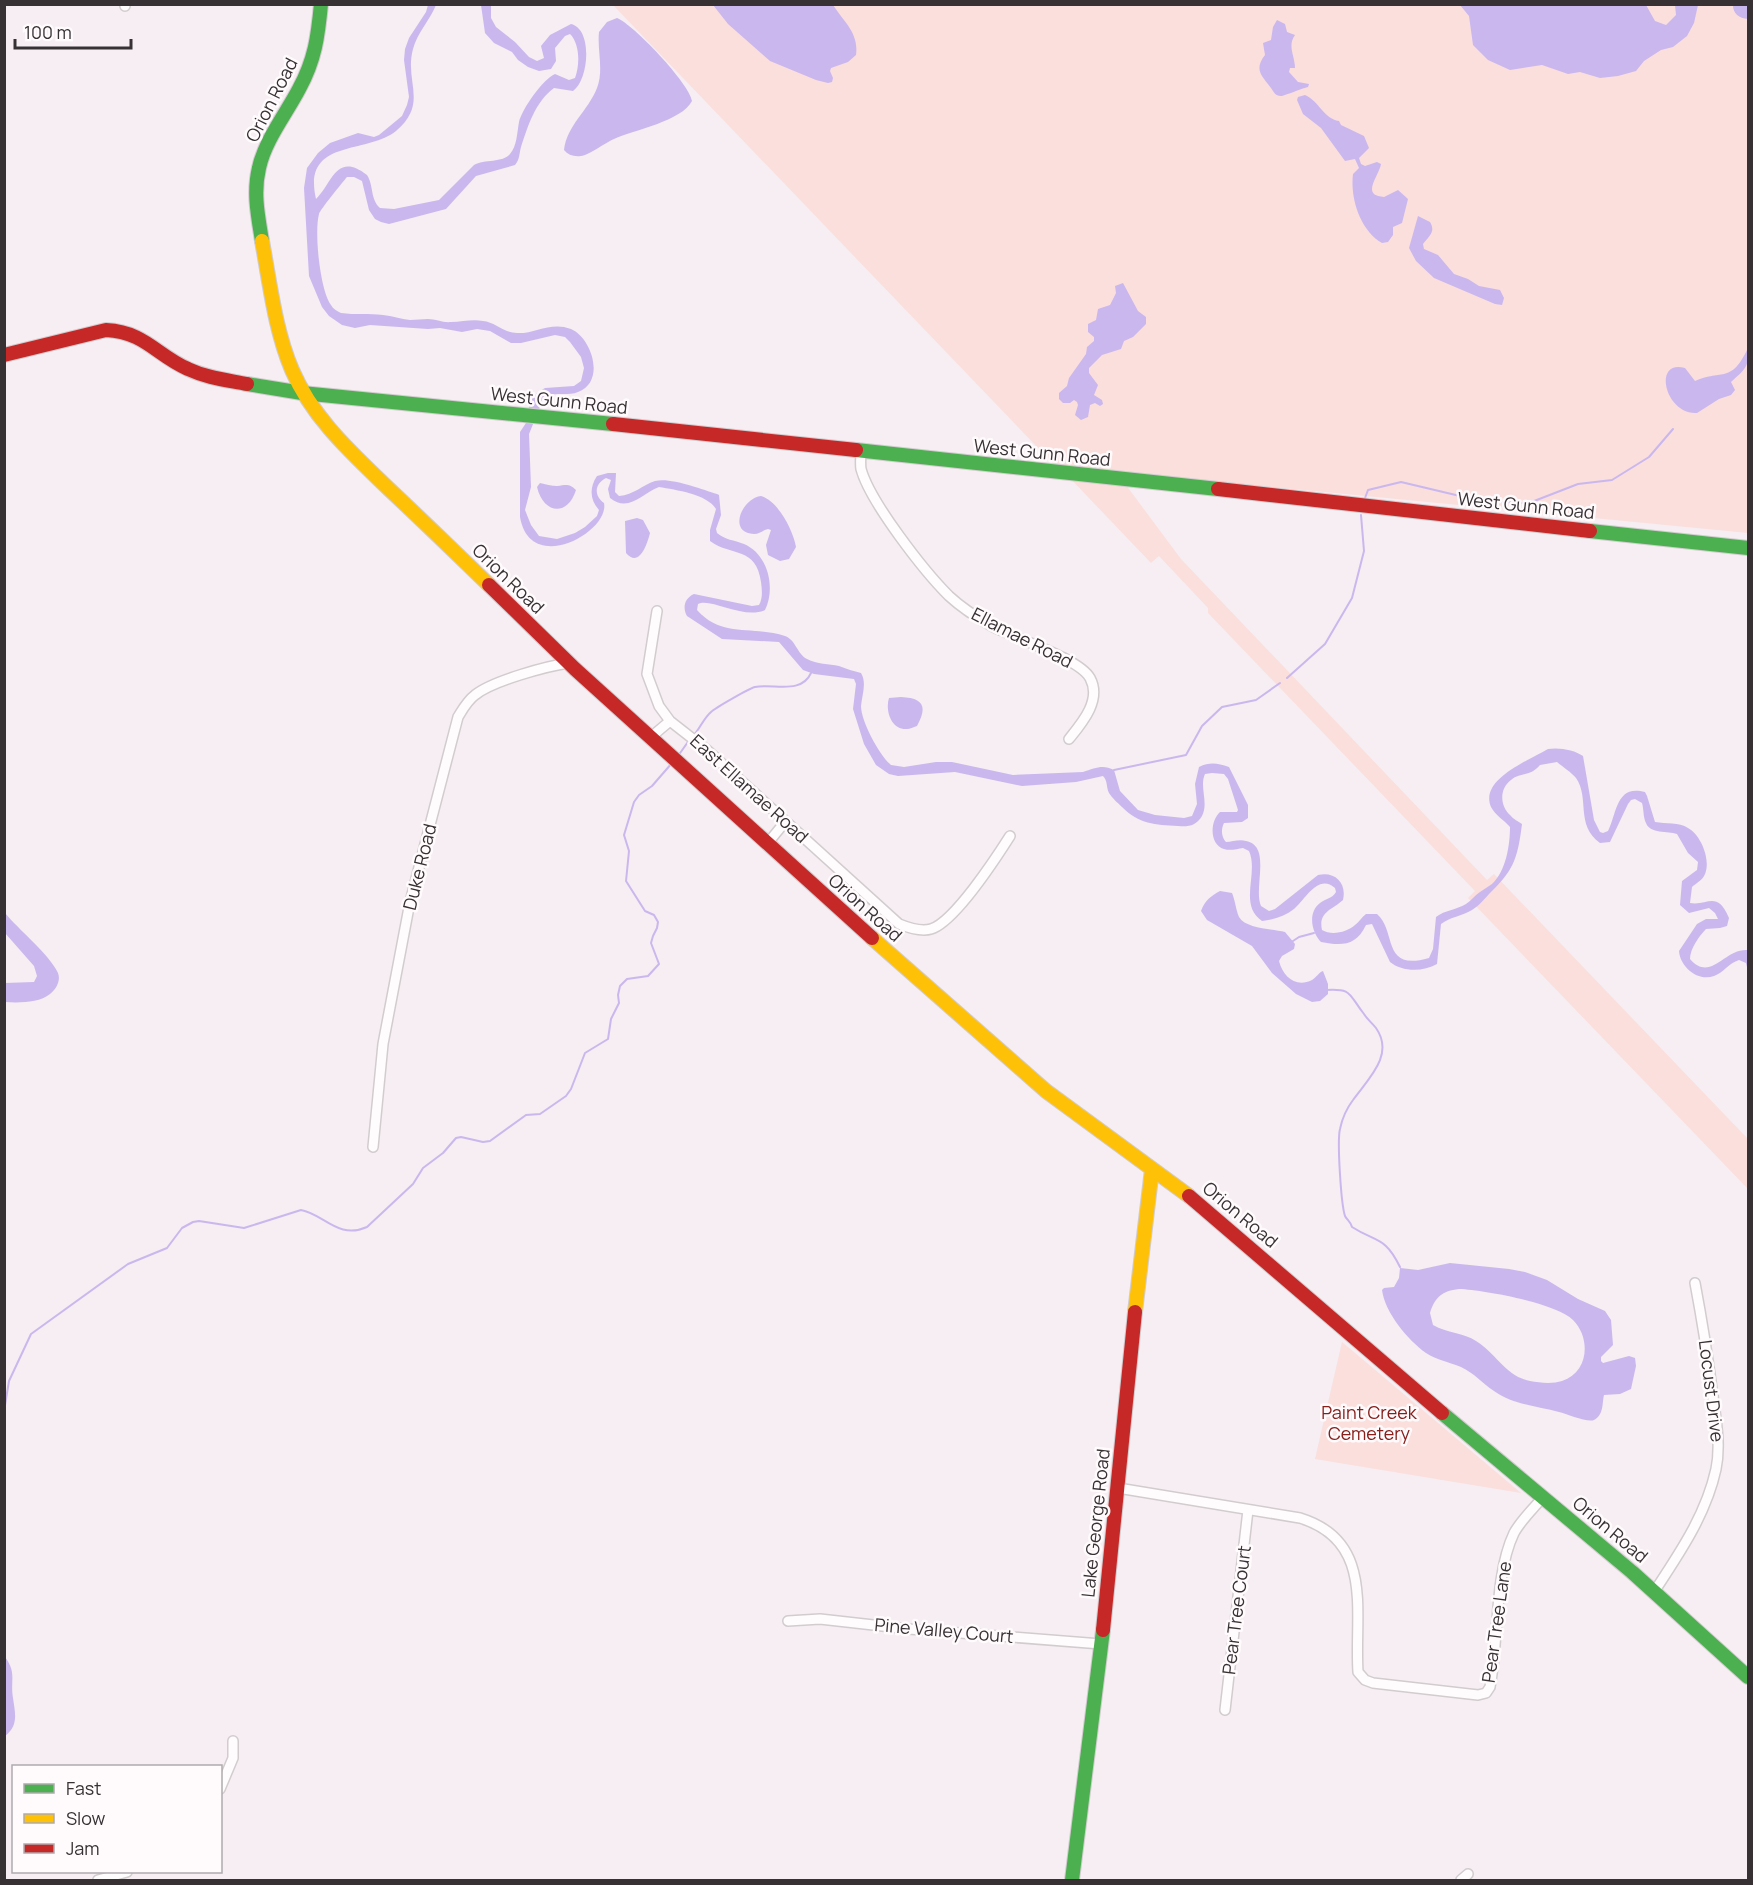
<svg xmlns="http://www.w3.org/2000/svg" width="1753" height="1885" viewBox="0 0 1753 1885" font-family="Manrope,sans-serif">
	<style>
		.green { fill: #fadfdd }
		.water { fill: #cab7ee; fill-rule: evenodd }
		.lines { fill: none; stroke-linecap: round; stroke-linejoin: round }
		.stream { stroke: #cab7ee; stroke-width: 2 }
		.street-casing { stroke: #d2cccf; stroke-width: 12 }
		.fast-casing { stroke: #d2cccf; stroke-width: 16 }
		.slow-casing { stroke: #d2cccf; stroke-width: 16 }
		.jam-casing { stroke: #d2cccf; stroke-width: 16 }
		.street { stroke: #fefcfd; stroke-width: 9 }
		.fast { stroke: #4caf50; stroke-width: 14 }
		.slow { stroke: #ffc107; stroke-width: 14 }
		.jam { stroke: #c62828; stroke-width: 14 }
		.labels { text-anchor: middle; stroke-width: 5; stroke-linejoin: round; paint-order: stroke }
		.street-label { font-size: 18px; fill: #373134; stroke: #fffbfd }
		.park-label { font-size: 18px; fill: #87201b; stroke: #fffbfd }
	</style>
	<rect width="100%" height="100%" fill="#f6eef2"/>
	<path class="green" d="M613,5H1748V533L1108,471L1116,480L1123,481L1181,559L1487,880L1494,874L1748,1139V1189L1468,898L1475,891L1208,613V608L1159,556L1151,563L1067,475L1063,474Z
		M1342,1342L1521,1493L1315,1459Z"/>
	<path class="water" d="M428,5H436C430,20 417,33 413,49C404,82 429,103 396,131C366,155 302,138 316,199C332,184 336,151 367,175C374,186 370,199 380,208L394,209L439,200L474,165C484,159 503,163 510,154C517,146 517,133 519,122C522,109 543,79 555,74L569,80L575,78C580,65 580,44 570,34L565,36L555,48L556,61L551,69L539,71L528,67L518,60L512,52L494,43L485,33L481,5H491V18L496,27L515,42L529,57L537,61L544,58L541,46L550,35L571,24C593,29 589,80 573,91L554,88C535,102 528,126 521,147C519,154 520,159 515,165L476,176L446,209L389,224L381,222L375,219L369,210L362,181L354,177H347C342,183 320,210 319,214C314,232 320,290 331,305C333,309 337,311 341,313C355,315 369,313 383,315C392,316 401,319 410,320C416,320 422,319 428,319C436,319 443,323 451,322C462,322 472,319 483,321C495,322 504,333 517,333C535,334 551,321 571,329C592,338 606,382 578,392C569,396 557,392 547,396L540,407L529,434L531,487L525,510L531,525L539,536L557,539L575,533L585,527L597,516L599,510C590,500 589,488 597,476L608,473H616L615,492L619,496C634,495 642,485 655,481C670,477 701,489 717,494L719,495L721,515L716,529L717,533C725,540 734,540 744,544C768,554 776,588 765,610C744,620 710,597 698,604L697,610C723,639 753,625 785,636C796,640 797,654 807,659C817,664 829,664 839,666C846,669 854,671 861,673C867,683 862,695 861,706C861,721 879,755 891,765L904,767L936,762H952L1013,775L1083,772C1095,768 1103,764 1114,770L1120,791L1138,810L1155,815L1184,818L1192,816L1197,804L1195,784L1199,767C1210,762 1217,763 1229,767L1248,805V818L1242,822L1224,823C1221,829 1221,837 1226,842C1232,842 1239,839 1246,841C1272,846 1253,888 1261,906L1269,911L1275,909L1318,875C1335,871 1347,883 1343,900C1332,910 1318,912 1322,930C1332,936 1347,932 1355,925C1359,922 1362,917 1366,914H1377C1397,931 1381,972 1429,958L1433,949L1436,917C1445,910 1456,910 1466,904C1471,901 1475,895 1480,892C1484,889 1488,887 1492,884C1506,871 1510,845 1510,827C1504,820 1495,815 1491,807C1479,779 1530,760 1548,749C1559,747 1575,750 1583,756L1594,820L1600,832L1603,833L1608,831C1617,813 1616,784 1645,792L1647,796L1655,822C1666,824 1679,822 1688,828C1701,835 1711,860 1705,874C1703,880 1696,883 1692,887L1690,903C1708,906 1717,890 1729,918L1727,926L1720,928L1706,929C1699,936 1690,949 1690,959C1711,983 1724,948 1748,950V971L1746,963L1739,960C1729,963 1723,973 1714,976C1698,982 1680,967 1679,951L1697,924L1706,919H1718L1715,913L1709,908L1689,913L1680,905L1682,881L1697,870L1698,862L1688,853L1677,834C1668,831 1650,834 1646,823C1643,817 1644,810 1642,803L1635,799L1631,800L1628,804L1610,842L1600,843C1575,825 1590,798 1576,778C1571,772 1563,767 1557,762L1540,765C1530,777 1521,772 1511,780C1499,789 1500,806 1510,815C1513,819 1518,821 1522,824C1518,855 1515,869 1492,891C1485,898 1480,905 1472,910C1462,916 1450,917 1441,924L1437,964C1423,972 1402,972 1390,962L1372,924L1366,925C1356,946 1342,946 1321,942C1312,933 1307,913 1320,903C1326,898 1332,899 1336,892L1335,888C1318,873 1305,900 1294,909C1285,916 1273,920 1262,921C1238,905 1259,873 1249,851L1243,848C1237,849 1230,851 1224,849C1209,844 1210,821 1220,812H1237L1238,810L1228,779L1224,774L1212,773L1205,774C1199,787 1209,802 1202,816C1196,826 1188,827 1178,826C1155,825 1139,824 1122,807C1118,803 1112,798 1109,793C1106,787 1108,781 1103,776L1076,782L1022,786L955,772L898,776L889,774L876,765L864,744L853,709L856,684L854,679L814,674L803,670L779,642L722,639L687,616C682,607 685,598 694,594L752,606L759,605C763,598 762,590 761,582C756,546 732,557 710,541V530L716,509C707,494 676,490 659,487C642,493 629,513 610,498L608,489L611,480L606,478C594,484 594,496 604,503C610,532 530,576 520,517V432L526,423L530,401L537,393L545,388L574,386L581,381L584,368L581,357L570,342L565,337L555,335L521,343H511L490,331L477,329L462,332L440,328L428,329L370,325L355,328L342,325L329,316L322,307L309,276L304,188L307,168L318,153L330,143L358,133L374,137L379,135L402,116L407,105L409,97L404,60L405,49L409,38L426,12Z
		M713,5H833C844,22 859,33 856,55L848,62L831,68L830,71L833,78L832,82L828,83L816,80L770,61L728,24Z
		M1460,5H1646L1655,21L1666,25L1676,15L1675,5H1698L1694,23L1687,36L1673,47L1661,50L1644,61L1636,71L1618,76L1600,78L1580,72L1568,74L1542,65L1510,70L1488,60L1473,45L1469,16Z
		M1733,5H1748V19C1739,18 1733,14 1733,5Z
		M617,18C633,24 690,84 692,101C682,121 634,130 614,139C605,143 589,155 581,156C574,157 568,155 564,150C567,125 588,111 597,88C604,70 597,50 599,32L607,22Z
		M1277,20L1285,24L1287,32L1295,35C1287,46 1295,56 1295,68H1290L1289,72L1298,82L1309,84L1308,87C1303,88 1284,96 1281,96C1275,96 1274,92 1271,88C1263,77 1253,70 1265,55L1263,43L1271,40L1273,27Z
		M1305,95C1319,101 1324,119 1339,121L1341,125L1364,136L1369,148L1359,158L1361,164L1365,166L1377,162L1381,164C1379,176 1360,196 1384,197L1398,190L1408,199L1402,223L1393,227V235L1388,242L1382,243C1360,230 1350,198 1353,174L1359,168L1355,159L1345,161L1321,128L1303,114L1297,100L1298,97Z
		M1418,216L1430,222C1436,232 1429,236 1423,244L1424,249L1438,255L1454,274L1468,279L1479,286L1500,290L1504,298L1502,305L1495,304L1434,278L1416,261L1409,248Z
		M1123,283L1138,311L1146,317V324L1133,337L1124,341L1121,349L1102,355L1089,368V373L1098,385L1094,395L1102,400L1103,404L1100,406L1095,403L1090,405L1088,417L1081,420L1075,415L1078,405L1077,402L1074,400L1070,403H1063L1059,399V393L1067,386L1069,378L1086,354L1087,347L1094,341V337L1088,332V324L1096,320L1098,309L1110,305L1116,293L1115,286Z
		M1748,348C1749,368 1745,369 1731,382L1735,390L1731,395L1719,399L1697,413C1665,415 1652,359 1685,368L1695,381C1723,369 1731,384 1748,348Z
		M540,483C545,484 552,486 557,486C566,485 569,483 576,490C567,518 543,513 537,487Z
		M761,496C778,501 793,530 796,547L789,559L780,561L768,555L766,545L771,530L768,529C763,530 760,534 754,534C727,533 742,498 761,496Z
		M637,518L643,520L650,533C647,545 639,568 626,553L625,521Z
		M901,697C923,698 928,706 917,726C913,727 910,729 907,729C891,730 885,710 889,698Z
		M1220,891L1232,893C1235,900 1236,910 1239,917C1246,929 1273,929 1285,932L1295,944L1294,949L1282,956L1279,961C1283,977 1296,988 1312,980C1317,977 1318,973 1323,971L1328,984V994L1320,1001L1312,1002L1296,994L1272,973L1252,946L1207,920L1201,911C1205,900 1211,896 1220,891Z
		M5,913C18,929 50,955 58,973C61,981 56,989 50,994C39,1003 18,1003 5,1002V983L34,982L37,976L34,966L5,933Z
		M1450,1263L1509,1269L1525,1272L1547,1280L1578,1299L1605,1311L1611,1320L1613,1345L1601,1357V1361L1603,1363L1629,1356L1635,1358L1636,1366L1631,1389L1620,1394L1604,1395C1602,1403 1604,1415 1594,1420C1588,1423 1567,1414 1559,1412C1537,1406 1514,1405 1494,1391C1482,1383 1474,1373 1461,1367C1449,1362 1437,1360 1426,1353C1408,1340 1385,1313 1382,1290L1384,1288L1394,1287L1399,1278L1400,1268L1418,1270ZM1459,1289C1484,1290 1556,1303 1573,1320C1591,1338 1589,1372 1562,1381C1553,1384 1540,1383 1530,1381C1505,1376 1496,1353 1476,1341C1464,1333 1447,1333 1433,1325L1430,1313C1435,1297 1442,1291 1459,1289Z
		M5,1657C17,1673 10,1680 13,1698C15,1713 19,1725 5,1736Z"/>
	<g class="lines">
		<path class="stream" d="M1365,498L1368,490L1401,482L1460,496
			M1473,498L1502,502L1529,503L1578,484L1612,480L1649,457L1673,429
			M1287,678L1325,644L1352,598L1364,551L1361,515
			M694,735C700,728 704,718 711,712C715,708 750,688 755,687C773,683 801,695 811,673
			M678,756L690,739
			M1114,770L1186,755L1202,726L1222,707L1256,700L1280,683
			M1290,943L1299,937L1314,933
			M1325,990C1353,988 1348,994 1364,1014C1367,1019 1372,1023 1376,1028C1395,1055 1368,1079 1353,1100C1347,1108 1342,1119 1340,1129C1337,1141 1341,1204 1345,1216C1347,1220 1351,1222 1352,1227C1377,1243 1385,1236 1400,1267
			M4,1411L9,1381L31,1334L128,1264L167,1248L182,1228L193,1222L199,1221L244,1228L301,1210C324,1214 338,1240 367,1227L413,1184L423,1168L443,1153L456,1138L461,1137L483,1142L490,1141L526,1115L540,1114L566,1096L571,1089L585,1053L608,1039L611,1019L619,1003L618,995L620,986L627,979L648,976L659,964L651,943L653,936L657,928L658,922L654,915L645,911L626,881L629,851L624,835L634,802L639,795L652,786L672,763"/>
		<g class="street-casing">
			<path id="street" d="M125,6V4
				M861,451C861,457 860,463 861,469C870,502 924,571 949,596C961,607 976,617 990,625C1013,638 1079,658 1090,678C1102,700 1082,723 1069,739
				M657,611L647,674L659,706L670,721L707,750L899,924C909,928 921,932 931,929C954,922 996,858 1010,836
				M651,737L670,721
				M767,844L785,822
				M373,1147L383,1044L410,902L458,717C463,709 467,701 475,695C492,681 547,666 569,663
				M1118,1488L1300,1518C1375,1541 1354,1613 1358,1672L1365,1680L1373,1683L1478,1695L1486,1693L1490,1687C1499,1640 1494,1575 1514,1533C1521,1520 1534,1508 1543,1497
				M1654,1592C1679,1554 1706,1515 1716,1469C1721,1445 1716,1420 1713,1396C1708,1358 1702,1320 1695,1283
				M788,1621L820,1619L909,1629L1101,1644
				M1225,1710L1248,1510
				M220,1789L233,1758V1741
				M98,1880L127,1872
				M1461,1880L1468,1874"/>
		</g>
		<g class="fast-casing">
			<path id="fast" d="M262,241C258,216 253,193 259,168C265,140 286,114 299,89C315,60 318,36 321,4
				M247,384L302,393L613,424
				M856,450L1218,489
				M1590,531L1748,548
				M1442,1413L1632,1572L1748,1677
				M1072,1880L1103,1630"/>
		</g>
		<g class="slow-casing">
			<path id="slow" d="M262,241C270,284 275,330 292,370C313,419 353,454 390,490C423,521 456,553 489,585
				M872,938L1046,1091L1189,1196
				M1135,1312L1152,1169"/>
		</g>
		<g class="jam-casing">
			<path id="jam" d="M4,355L106,330C145,332 156,355 188,369C207,378 227,380 247,384
				M613,424L856,450
				M1218,489L1590,531
				M489,585L575,669L872,938
				M1189,1196L1442,1413
				M1103,1630L1135,1312"/>
		</g>
		<use href="#street" class="street"/>
		<use href="#fast" class="fast"/>
		<use href="#slow" class="slow"/>
		<use href="#jam" class="jam"/>
	</g>
	<g class="labels">
		<g class="street-label">
			<text transform="translate(272 100) rotate(-63)" y="6">Orion Road</text>
			<text transform="translate(559 401) rotate(6)" y="6">West Gunn Road</text>
			<text transform="translate(1042 453) rotate(6)" y="6">West Gunn Road</text>
			<text transform="translate(1526 506) rotate(6)" y="6">West Gunn Road</text>
			<text transform="translate(508 579) rotate(44)" y="6">Orion Road</text>
			<text transform="translate(1022 638) rotate(27)" y="6">Ellamae Road</text>
			<text transform="translate(749 789) rotate(42)" y="6">East Ellamae Road</text>
			<text transform="translate(420 867) rotate(-76)" y="6">Duke Road</text>
			<text transform="translate(865 908) rotate(42)" y="6">Orion Road</text>
			<text transform="translate(1240 1215) rotate(40)" y="6">Orion Road</text>
			<text transform="translate(1711 1391) rotate(83)" y="6">Locust Drive</text>
			<text transform="translate(1096 1523) rotate(-84)" y="6">Lake George Road</text>
			<text transform="translate(1610 1530) rotate(40)" y="6">Orion Road</text>
			<text transform="translate(1237 1610) rotate(-83)" y="6">Pear Tree Court</text>
			<text transform="translate(1497 1622) rotate(-82)" y="6">Pear Tree Lane</text>
			<text transform="translate(944 1631) rotate(5)" y="6">Pine Valley Court</text>
		</g>
		<g class="park-label">
			<text x="1369" y="1419">Paint Creek<tspan x="1369" dy="21">Cemetery</tspan></text>
		</g>
	</g>
	<rect width="1753" height="1885" fill="none" stroke="#373134" stroke-width="12"/>
	<rect x="12" y="1765" width="210" height="108" fill="#fffbfd" stroke="#afaaad" stroke-width="1.5"/>
	<rect x="24" y="1784" width="30" height="9" fill="#4caf50" stroke="#afaaad" stroke-width="1.5"/>
	<text x="66" y="1795" font-size="18" fill="#373134">Fast</text>
	<rect x="24" y="1814" width="30" height="9" fill="#ffc107" stroke="#afaaad" stroke-width="1.5"/>
	<text x="66" y="1825" font-size="18" fill="#373134">Slow</text>
	<rect x="24" y="1844" width="30" height="9" fill="#c62828" stroke="#afaaad" stroke-width="1.5"/>
	<text x="66" y="1855" font-size="18" fill="#373134">Jam</text>
	<path d="M15 39v9h116v-9" fill="none" stroke="#373134" stroke-width="3"/>
	<text x="24" y="39" font-size="18" fill="#373134" stroke="#fffbfd" stroke-width="4.5" paint-order="stroke">100 m</text>
</svg>
